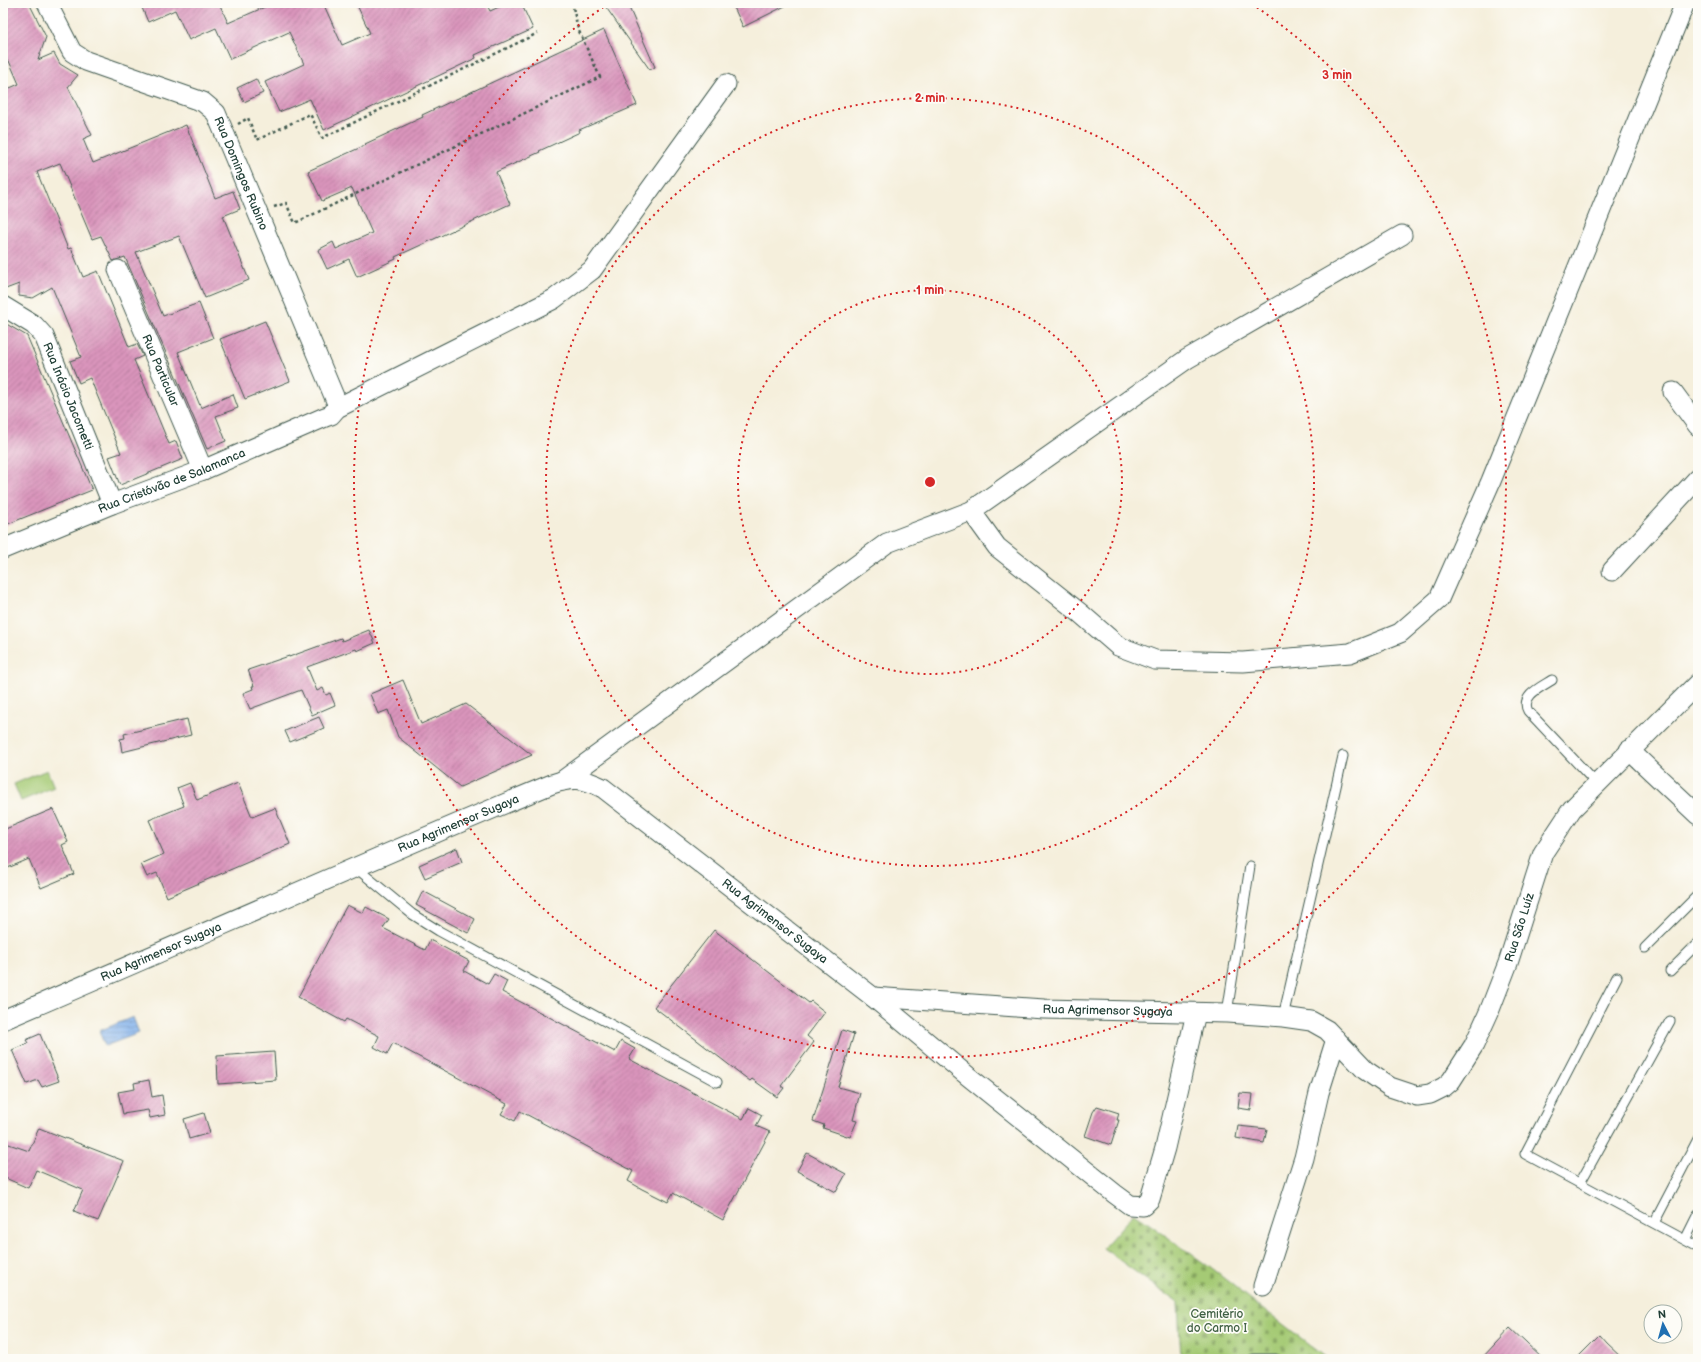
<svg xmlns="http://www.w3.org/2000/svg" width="1701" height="1362" viewBox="0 0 1701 1362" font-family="'Balsamiq Sans',sans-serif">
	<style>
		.green { fill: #a5ca75; stroke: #628454 }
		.cemetery { fill: url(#cemetery-stones); stroke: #628454 }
		.water { fill: url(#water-rules); stroke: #507690 }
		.building { fill: url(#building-hatch) }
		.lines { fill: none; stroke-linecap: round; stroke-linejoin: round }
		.service-casing { stroke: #3f584d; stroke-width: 11 }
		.minor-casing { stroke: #3f584d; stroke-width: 21 }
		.path { stroke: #3f584d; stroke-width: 2.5; stroke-dasharray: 3 3; stroke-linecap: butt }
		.service { stroke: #fff; stroke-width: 9 }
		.minor { stroke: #fff; stroke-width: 19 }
		.ring { fill: none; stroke: #d62828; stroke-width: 2; stroke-dasharray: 2 4 }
		.labels { text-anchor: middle; stroke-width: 3.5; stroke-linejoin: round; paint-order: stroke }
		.street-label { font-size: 12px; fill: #1f3d34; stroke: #fdfcf7 }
		.park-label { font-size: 12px; fill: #406044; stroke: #fdfcf7 }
		.centre { fill: #d62828; stroke: #fdfcf7; stroke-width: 2 }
		.ring-label { font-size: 12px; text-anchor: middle; font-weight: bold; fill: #d62828; stroke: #fdfcf7; stroke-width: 3.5; stroke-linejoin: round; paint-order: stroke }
	</style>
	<defs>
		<pattern id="cemetery-stones" width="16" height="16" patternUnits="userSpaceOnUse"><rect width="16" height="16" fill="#a5ca75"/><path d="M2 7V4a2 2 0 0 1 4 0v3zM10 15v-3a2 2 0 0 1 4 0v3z" fill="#86a561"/></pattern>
		<pattern id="water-rules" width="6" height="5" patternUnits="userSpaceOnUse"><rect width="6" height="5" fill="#81b0eb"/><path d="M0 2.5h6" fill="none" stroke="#6990bf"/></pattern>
		<pattern id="building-hatch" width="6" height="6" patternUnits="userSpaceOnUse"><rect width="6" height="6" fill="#da94bc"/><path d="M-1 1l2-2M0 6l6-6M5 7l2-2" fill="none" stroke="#b07a9a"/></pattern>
	</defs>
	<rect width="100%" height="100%" fill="#fdfcf7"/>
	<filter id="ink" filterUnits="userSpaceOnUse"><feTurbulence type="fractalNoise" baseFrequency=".025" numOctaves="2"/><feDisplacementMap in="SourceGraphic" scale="8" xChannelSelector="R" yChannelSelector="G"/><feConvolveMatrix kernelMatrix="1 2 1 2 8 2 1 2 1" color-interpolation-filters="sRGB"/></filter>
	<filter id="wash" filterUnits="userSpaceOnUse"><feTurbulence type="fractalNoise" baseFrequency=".012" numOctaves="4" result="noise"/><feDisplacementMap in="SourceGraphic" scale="16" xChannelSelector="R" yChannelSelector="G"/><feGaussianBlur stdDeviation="0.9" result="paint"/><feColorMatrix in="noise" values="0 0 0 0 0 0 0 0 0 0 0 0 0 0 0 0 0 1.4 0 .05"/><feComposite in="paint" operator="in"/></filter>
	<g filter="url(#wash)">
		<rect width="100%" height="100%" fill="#f5efdc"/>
		<path class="green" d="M47,770L54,787L21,801L14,784Z"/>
		<path class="cemetery" d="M1134,1213L1208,1266L1328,1359H1181L1178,1303L1103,1248Z"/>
		<path class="water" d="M133,1017L139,1033L105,1046L99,1031Z"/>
		<g id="blocks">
			<path class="building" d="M3,3H29L46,37L38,60L54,53L60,64L78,75L68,87L92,135L83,139L93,163L186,125L215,198L233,191L240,209L223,216L249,280L205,298L179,236L136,252L163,316L199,303L213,338L178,352L201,408L233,394L238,408L216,416L226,441L207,449L125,257L113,261L101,236L92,239L60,163L37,172L68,249L71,248L83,277L98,271L129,347L137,344L143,356L134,360L169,444L176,441L183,459L120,485L109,457L121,453L90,378L79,383L70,361L81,357L52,287L33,298L19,296V284L3,290V91L19,84L9,61L3,64Z
				M140,3H219L228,23L274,3H323L342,45L370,33L356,3H486L490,11L508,3H521L533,29L475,55L476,58L324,130L310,99L279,112L265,82L304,64L289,32L230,59L216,28L189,40L175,10L148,22Z
				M603,3H627L655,67L650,70Z
				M732,3H791L743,27Z
				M604,30L637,105L579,130L580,132L539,151L540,152L496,172L510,204L395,257L396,259L357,277L349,259L327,269L318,250L333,242L336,249L372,233L352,188L322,201L308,171L366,145L365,144L423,117L422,115Z
				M256,79L263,93L244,102L237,88Z
				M265,321L290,381L245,399L220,339Z
				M3,322L27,336L92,490L3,526Z
				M369,630L375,643L357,651L356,649L307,667L317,691L323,688L326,695L330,693L335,705L312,715L301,690L250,709L243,693L253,689L252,686H254L248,670L289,656V657L341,638L342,641Z
				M403,680L421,724L466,704L532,755L460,787L398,737L388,710L378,714L370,694Z
				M319,717L324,728L290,742L285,731Z
				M187,719L191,735L122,752L120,739L125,738L124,734Z
				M190,783L197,800L238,783L252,817L275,808L290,844L167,897L157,873L147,877L141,864L164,854L149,820L184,806L177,788Z
				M53,809L68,842L62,845L74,874L41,888L29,859L3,870V830Z
				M457,848L462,862L425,878L419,865Z
				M423,891L475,919L468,933L416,905Z
				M347,905L363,913L366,907L389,919L383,928L425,950L430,940L469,961L464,971L488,984L494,974L507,981L502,992L615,1052L621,1041L635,1049L629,1059L743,1119L749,1108L762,1115L756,1126L770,1132L723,1220L673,1193L668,1202L642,1189L628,1181L633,1171L520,1111L515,1121L501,1114L507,1104L393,1043L387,1054L374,1047L379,1036L346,1019L344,1022L298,997Z
				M714,930L809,1003L811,1001L825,1012L807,1036L814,1042L781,1086L784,1088L777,1097L752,1079L750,1081L654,1007Z
				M842,1030L854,1034L838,1087L860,1093L853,1120L857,1121L850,1137L823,1128L824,1125L813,1121Z
				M40,1034L59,1081L42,1087L38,1080L27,1084L12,1050L28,1043L26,1040Z
				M274,1052L276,1080L218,1084L217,1056Z
				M149,1080L152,1097L162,1095L165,1115L150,1118L148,1110L123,1114L118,1092L135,1089L134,1083Z
				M1240,1093L1253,1094L1251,1110L1238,1108Z
				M1097,1106L1119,1113L1117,1120H1119L1111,1145L1085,1136L1093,1112Z
				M204,1113L210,1133L189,1139L184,1119Z
				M1238,1126L1267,1129L1264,1143L1236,1138Z
				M39,1128L124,1161L98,1221L74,1211L83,1190L36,1170L28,1188L3,1177V1142L29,1151Z
				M807,1153L846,1174L836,1192L797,1171Z
				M1510,1328L1543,1359H1481Z
				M1600,1335L1607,1343L1624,1359H1576Z"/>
		</g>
	</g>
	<g filter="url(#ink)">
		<use href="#blocks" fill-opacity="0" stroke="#3f584d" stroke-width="1"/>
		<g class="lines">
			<g class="service-casing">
				<path id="service" d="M1552,680C1541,687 1520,696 1528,711L1596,783
					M355,867L412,914L439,931L717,1082
					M1645,948L1698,895
					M1670,971L1698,943
					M1617,977L1525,1154L1698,1247
					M1227,1013L1250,866
					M1283,1017L1343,756
					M1580,1183L1670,1021
					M1654,1223L1698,1139
					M1685,1240L1698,1214
					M1253,1359H1276"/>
			</g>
			<g class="minor-casing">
				<g id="minor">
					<path id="s1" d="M47,3L72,52L86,61L203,102L216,113L336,401L337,408"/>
					<path id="s2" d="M118,270L203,470"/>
					<path id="s3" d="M3,306L34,325L44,336L112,504"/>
					<path d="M1673,392L1698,426"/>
					<path d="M971,511L997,547L1080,613L1118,646L1155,660L1243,662L1350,653L1400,633L1439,599L1491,481L1685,3"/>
					<path id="s4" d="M3,549L112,504L203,470L325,417L331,415L337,408L554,299L592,270L726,84"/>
					<path d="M1612,571L1698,478"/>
					<path d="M1629,750L1698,815"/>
					<path d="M562,781L887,543L971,511L1187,359L1402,235"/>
					<path id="s5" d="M873,997L1044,1009L1227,1013L1283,1017L1311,1021L1327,1030L1365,1070L1390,1087L1417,1096L1430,1094L1444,1087L1451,1081L1474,1045L1489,1012L1508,963L1543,853L1572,809L1698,683"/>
					<path id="s6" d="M3,1020C186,942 368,860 552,784C573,777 583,778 603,788L873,997L969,1077L1115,1194L1130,1205L1143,1206L1150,1199L1165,1148L1196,1013"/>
					<path d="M1263,1286L1304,1158L1319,1093L1336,1039"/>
				</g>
			</g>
			<path class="path" d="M238,124L248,118L257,140L310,114L322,138L538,33
				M274,207L286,203L295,223L600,77L578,29L572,3"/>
			<use href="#service" class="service"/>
			<use href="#minor" class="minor"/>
		</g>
	</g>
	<g class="ring">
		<circle cx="930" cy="482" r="192"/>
		<circle cx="930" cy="482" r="384"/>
		<path d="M1252 4A576 576 0 1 1 608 4"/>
	</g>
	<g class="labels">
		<g class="street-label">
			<text dy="4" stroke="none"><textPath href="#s1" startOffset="278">Rua Domingos Rubino</textPath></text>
			<text dy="4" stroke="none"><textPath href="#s2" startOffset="109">Rua Particular</textPath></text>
			<text dy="4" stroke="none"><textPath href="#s3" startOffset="116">Rua Inácio Jacometti</textPath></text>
			<text dy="4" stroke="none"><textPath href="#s4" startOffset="182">Rua Cristóvão de Salamanca</textPath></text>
			<text dy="4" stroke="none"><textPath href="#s6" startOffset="496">Rua Agrimensor Sugaya</textPath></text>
			<text dy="4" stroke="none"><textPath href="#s6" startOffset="868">Rua Agrimensor Sugaya</textPath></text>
			<text dy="4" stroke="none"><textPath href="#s5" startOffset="778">Rua São Luíz</textPath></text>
			<text dy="4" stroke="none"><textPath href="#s6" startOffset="172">Rua Agrimensor Sugaya</textPath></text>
			<text dy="4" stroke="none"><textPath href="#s5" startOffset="235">Rua Agrimensor Sugaya</textPath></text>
		</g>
		<g class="park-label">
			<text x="1217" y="1318">Cemitério<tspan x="1217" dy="14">do Carmo I</tspan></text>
		</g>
	</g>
	<circle cx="930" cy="482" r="6" class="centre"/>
	<g class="ring-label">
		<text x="1337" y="79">3 min</text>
		<text x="930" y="102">2 min</text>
		<text x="930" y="294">1 min</text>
	</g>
	<rect width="1701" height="1362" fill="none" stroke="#fdfcf7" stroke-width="16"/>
	<g transform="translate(1663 1324) rotate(354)"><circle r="19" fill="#fdfcf7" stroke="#a4b0a9"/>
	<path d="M0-3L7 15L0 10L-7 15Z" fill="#1f6fb2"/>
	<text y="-6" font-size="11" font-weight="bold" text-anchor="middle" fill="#1f3d34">N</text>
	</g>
</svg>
